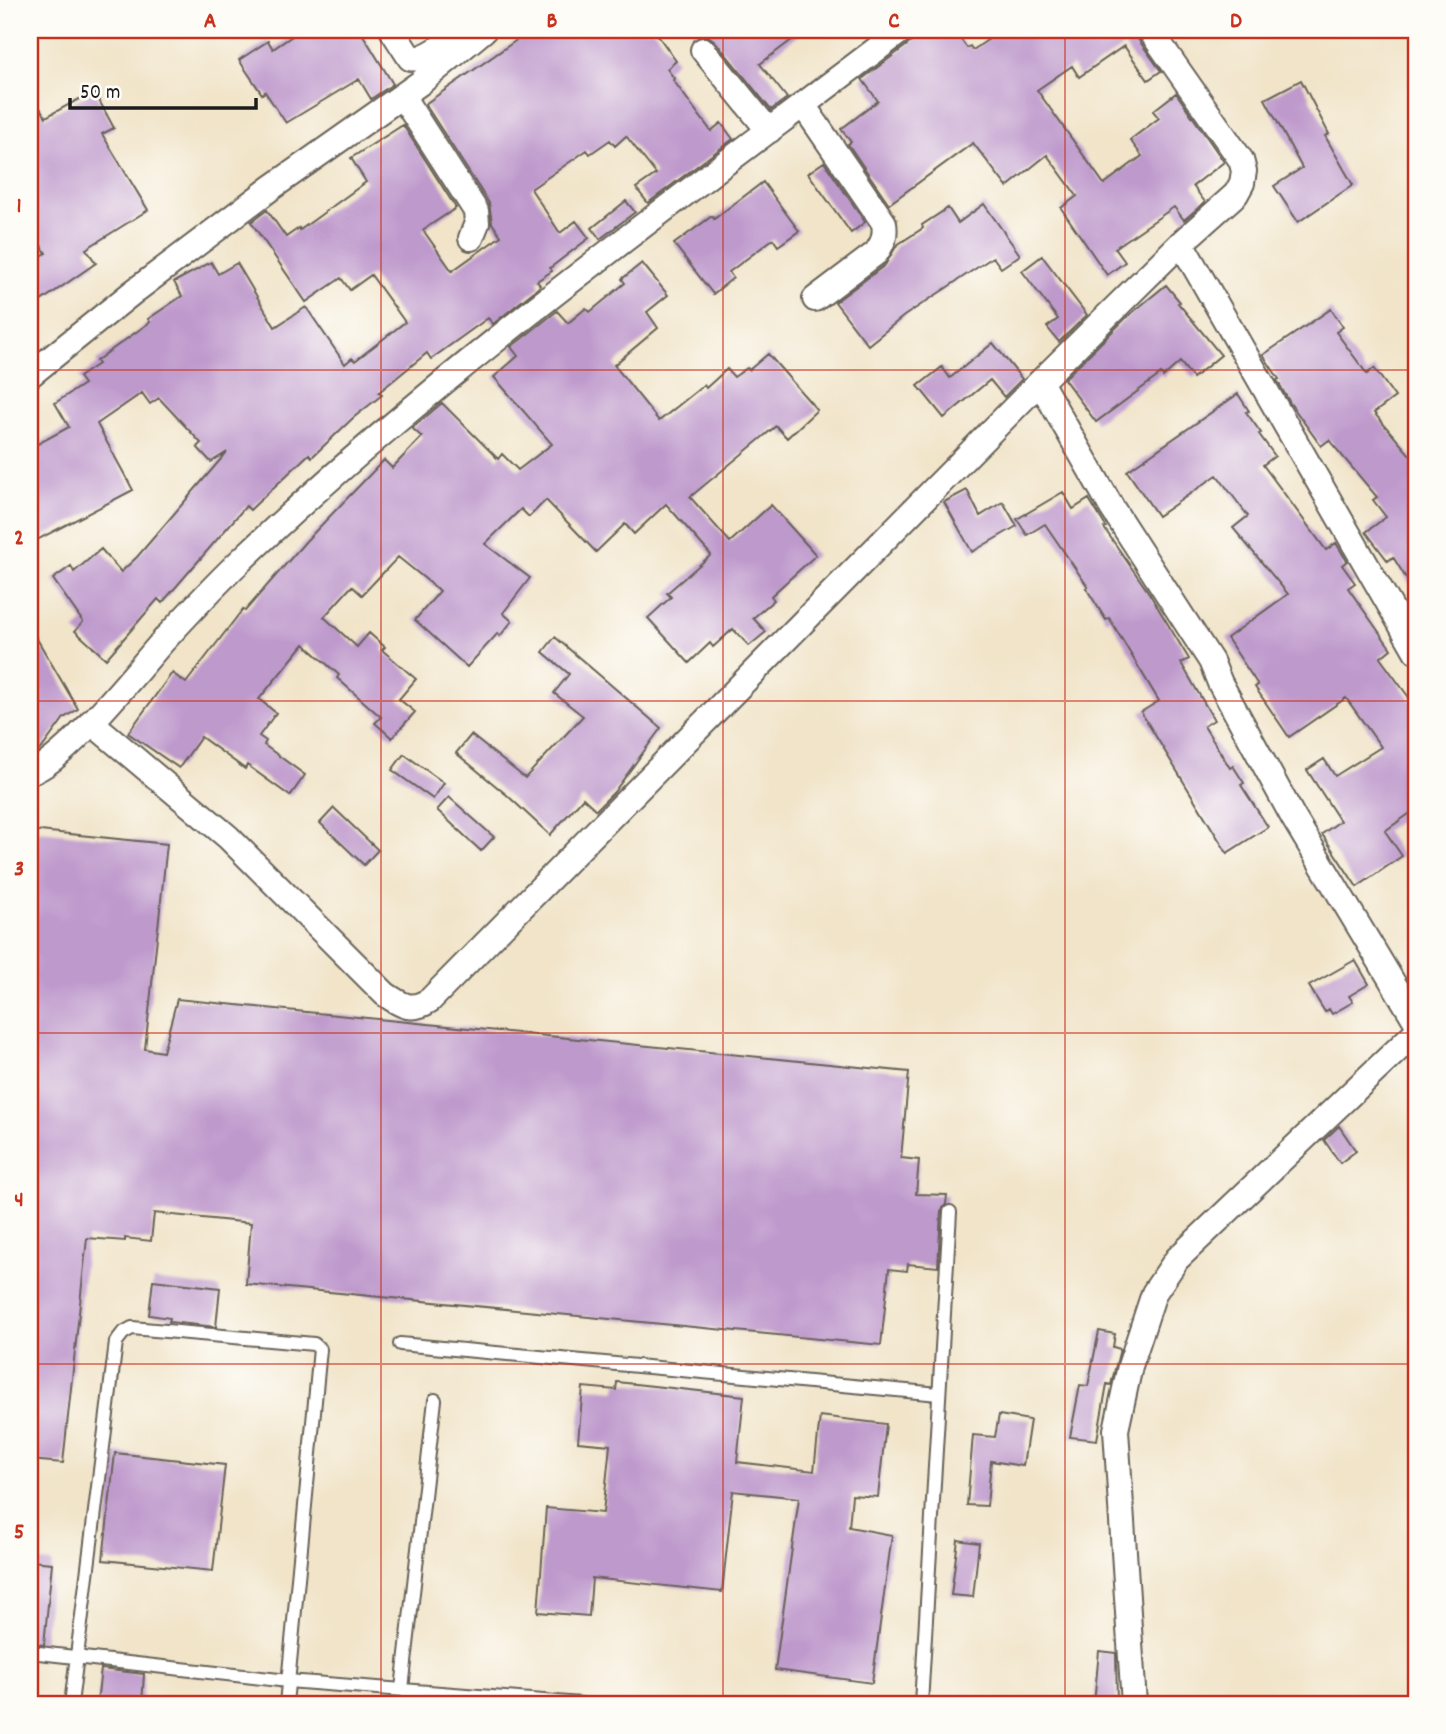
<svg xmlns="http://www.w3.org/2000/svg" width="1446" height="1734" viewBox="0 0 1446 1734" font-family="Dekko,sans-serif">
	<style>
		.building { fill: #be99cc }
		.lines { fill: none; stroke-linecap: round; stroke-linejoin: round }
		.service-casing { stroke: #676259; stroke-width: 16 }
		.minor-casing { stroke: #676259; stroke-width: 28 }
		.service { stroke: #fff; stroke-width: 12 }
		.minor { stroke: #fff; stroke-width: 24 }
		.grid { fill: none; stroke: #c8321e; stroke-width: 2; stroke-opacity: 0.55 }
		.neatline { fill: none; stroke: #c8321e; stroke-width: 2.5 }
		.grid-label { font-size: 23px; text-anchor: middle; font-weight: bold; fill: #c8321e }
	</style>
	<rect width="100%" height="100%" fill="#fdfcf7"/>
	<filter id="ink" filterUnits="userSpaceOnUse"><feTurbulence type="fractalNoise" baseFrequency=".0143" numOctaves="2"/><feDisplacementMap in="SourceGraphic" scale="14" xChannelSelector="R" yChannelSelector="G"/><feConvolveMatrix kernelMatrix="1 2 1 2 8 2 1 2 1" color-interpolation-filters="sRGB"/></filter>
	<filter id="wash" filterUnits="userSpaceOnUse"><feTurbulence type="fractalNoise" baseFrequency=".00686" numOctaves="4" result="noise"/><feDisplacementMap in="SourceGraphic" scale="28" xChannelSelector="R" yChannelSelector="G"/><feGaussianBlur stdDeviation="1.57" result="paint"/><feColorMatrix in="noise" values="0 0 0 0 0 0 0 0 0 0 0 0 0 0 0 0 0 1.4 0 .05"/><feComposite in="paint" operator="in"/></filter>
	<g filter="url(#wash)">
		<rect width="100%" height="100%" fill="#f1e4c9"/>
		<g id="blocks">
			<path class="building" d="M301,30H360L393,84L371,99L359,79L286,123L265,92L262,94L239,60L268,41L273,49Z
				M531,30H654L676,61L667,69L674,78L673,80L711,131L721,123L733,139L648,203L636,188L656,174L626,136L615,146L610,140L590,154L587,150L531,189L560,233L576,221L589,238L550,268L552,271L537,281L540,285L538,288L493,324L488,318L431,359L427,353L379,392L382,395L353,418L312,457L309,454L250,510L246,506L162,603L158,599L106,659L75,631L83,622L53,579L71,566L74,572L101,549L121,572L137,557L227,452L211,462L197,447L201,443L159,398L150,404L142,393L97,424L133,490L37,540L30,526V448L69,427L55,403L84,384L79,377L98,364L96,361L150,322L148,319L182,296L174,282L211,262L218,274L237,263L275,327L306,307L345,364L352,358L355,361L405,322L371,275L350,290L341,278L306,302L251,222L267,210L286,237L299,228L300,230L366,182L351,158L403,125L456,208L423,230L452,271L501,236L492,223L489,203L425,104Z
				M693,30H805L760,64L787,98L771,110L715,41L708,36H698Z
				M927,30H954L967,48L970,46L973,50L1002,30H1135L1138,39L1161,71L1148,80L1124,46L1079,77L1072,66L1037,90L1104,184L1142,156L1130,140L1159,118L1153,111L1176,93L1224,162L1193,186L1205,202L1184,220L1174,207L1115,248L1125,262L1107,275L1061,208L1077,196L1047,155L1007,187L973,143L889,204L848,144L851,142L841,129L878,101L862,79Z
				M1301,80L1329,134L1325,136L1353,185L1298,222L1274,186L1302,168L1265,99Z
				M94,91L114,128L102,134L148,210L86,249L96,263L38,303L30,291V264L46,253L30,229V93L46,117Z
				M824,162L865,222L851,233L808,173Z
				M763,182L799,231L778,246L773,239L729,272L733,278L713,294L674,244L712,216L714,219Z
				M626,201L635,212L600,239L592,228Z
				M984,204L1020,255L1001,268L993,257L904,316L868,345L835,302L885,265L897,245L923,228L922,225L948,208L958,223Z
				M1042,256L1087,315L1059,342L1047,327L1058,319L1022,271Z
				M642,263L668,295L647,312L658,328L614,365L659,421L704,385L706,388L727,369L734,377L747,368L749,370L768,354L817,410L787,438L776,426L690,497L730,542L771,505L816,555L771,596L774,600L753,618L766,632L749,646L733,629L713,647L710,643L689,663L648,618L671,597L667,593L711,555L666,504L634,534L625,524L596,552L546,500L529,517L521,509L485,544L530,578L503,613L512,621L500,636L498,633L467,667L415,620L440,591L398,557L362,595L352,586L324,617L357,647L369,633L385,647L382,650L416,679L399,699L415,712L392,738L375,723L381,717L337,678L339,675L304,644L259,699L276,713L259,736L266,741L264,745L305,775L290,796L247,765L245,769L201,737L179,768L128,733L172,673L186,683L243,609L245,611L306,541L384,460L392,468L422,437L412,428L442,403L498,459L502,454L518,470L552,444L494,377L518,356L511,347L557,311L568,323L586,308L590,312L625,283L622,279Z
				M1166,285L1180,302L1178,303L1221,355L1193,378L1180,362L1163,377L1161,374L1096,422L1064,379L1127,317Z
				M1331,309L1343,327L1336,332L1367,374L1374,368L1395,397L1374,413L1416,462V594L1393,557L1388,561L1366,532L1386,517L1373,500L1377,497L1329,440L1321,446L1290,403L1277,380L1279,379L1263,355Z
				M993,343L1022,379L1004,397L990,380L944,418L918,386L942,367L950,378Z
				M1238,394L1249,411L1246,412L1261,433L1259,434L1275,456L1263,465L1326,550L1336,543L1347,561L1342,565L1355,583L1348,588L1391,649L1380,658L1416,707V809L1385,831L1402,856L1357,887L1322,834L1340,821L1307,770L1324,759L1335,776L1381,747L1346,698L1289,737L1255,687L1258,685L1227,638L1288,594L1233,528L1248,516L1217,475L1158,516L1127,471Z
				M967,490L980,516L1003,502L1017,526L972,552L944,502Z
				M1063,492L1073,509L1089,499L1106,527L1104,528L1149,593L1189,659L1181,663L1214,720L1204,726L1230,768L1233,766L1244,783L1241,785L1268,827L1227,853L1141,712L1159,701L1109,618L1106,620L1086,588L1088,587L1045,524L1027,535L1017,519Z
				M30,627L78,709L64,718L42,748L30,756Z
				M555,637L661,728L614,792L596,810L583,798L550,835L508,796L456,753L471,735L525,778L583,716L554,693L569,674L543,652Z
				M404,754L444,783L433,799L392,770Z
				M449,797L494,837L481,851L437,810Z
				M334,808L378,850L364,865L320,823Z
				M30,830L167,844L145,1049L163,1052L177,999L909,1072L901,1158L919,1160L916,1194L947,1195L946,1204L941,1211L938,1267L908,1264L907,1271L889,1269L881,1345L246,1284L251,1223L154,1213L151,1241L125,1238V1241L87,1238L63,1463L30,1460Z
				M1355,960L1369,984L1349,996L1353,1002L1332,1014L1329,1009L1325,1012L1309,986Z
				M1339,1126L1356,1151L1340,1163L1324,1140Z
				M153,1280L220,1288L216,1327L169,1322L170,1318L149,1315Z
				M1099,1331L1115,1334L1113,1347L1120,1349L1111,1385L1107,1384L1097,1440L1070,1437L1080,1385L1088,1386Z
				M617,1382L744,1396L737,1462L814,1471L820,1416L886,1424L878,1497L852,1495L849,1527L892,1535L872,1683L775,1670L799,1498L733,1491L722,1592L592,1578L589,1616L538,1612L546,1508L603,1513L610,1445L578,1442L583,1387L616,1390Z
				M999,1415L1030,1420L1023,1466L991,1461L987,1506L967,1505L973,1435L995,1437Z
				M115,1453L225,1465L213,1571L103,1560Z
				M958,1540L979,1543L973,1597L951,1595Z
				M30,1561L52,1563L44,1645L30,1643Z
				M1099,1651L1116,1653L1117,1704H1094Z
				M101,1669L144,1674L142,1704H97Z"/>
		</g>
	</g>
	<g filter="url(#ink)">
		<use href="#blocks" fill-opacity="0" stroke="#676259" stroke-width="2"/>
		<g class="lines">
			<g class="service-casing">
				<path id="service" d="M400,1344L939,1394
					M30,1652L288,1681L581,1704
					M402,1689L435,1400
					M71,1704L116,1342L123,1333L132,1328L314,1344L320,1349L286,1704
					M921,1704L950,1212"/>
			</g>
			<g class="minor-casing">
				<path id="minor" d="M392,30L410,58C426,62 446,42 459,34
					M703,50L769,131
					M402,96L476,211L477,223L471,238
					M803,105L884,223C886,236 883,243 876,253L815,299
					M1181,243L1416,651
					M30,375L132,293L271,188L420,83L484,30
					M1040,382L1112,508L1211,661L1220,683L1293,817L1416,1021
					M91,722L228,837L385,994C402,1006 412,1012 430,1000L1040,382L1181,243L1236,194L1242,183L1244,171L1241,160L1150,30
					M30,772C62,765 139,668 164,640C188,614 211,589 236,565C442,368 676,202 902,30
					M1134,1704L1116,1430L1130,1366L1154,1293L1177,1259L1416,1032"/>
			</g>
			<use href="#service" class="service"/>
			<use href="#minor" class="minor"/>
		</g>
	</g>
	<path class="grid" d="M381,30V1704M723,30V1704M1065,30V1704M30,370H1416M30,701H1416M30,1033H1416M30,1364H1416"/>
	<rect width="1446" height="1734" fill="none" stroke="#fdfcf7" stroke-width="77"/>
	<path d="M70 98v10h186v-10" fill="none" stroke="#1c1c1c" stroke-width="3.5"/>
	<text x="80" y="98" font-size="21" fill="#1c1c1c" stroke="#fdfcf7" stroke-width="5" paint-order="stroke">50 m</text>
	<rect x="38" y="38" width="1370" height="1658" class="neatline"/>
	<g class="grid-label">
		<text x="210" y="27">A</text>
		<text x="552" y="27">B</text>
		<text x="894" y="27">C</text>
		<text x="1236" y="27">D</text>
		<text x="19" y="212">1</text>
		<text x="19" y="544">2</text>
		<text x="19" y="875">3</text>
		<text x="19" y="1206">4</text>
		<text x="19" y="1538">5</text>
	</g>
</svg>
